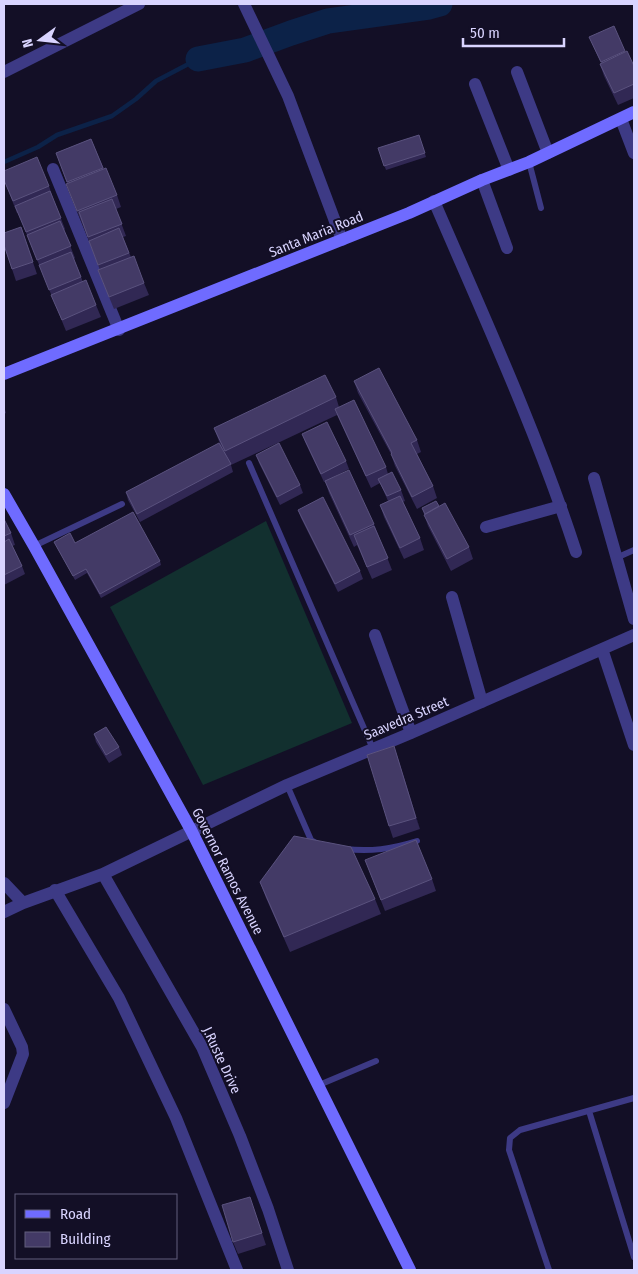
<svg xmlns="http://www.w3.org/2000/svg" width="638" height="1274" viewBox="0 0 638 1274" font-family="'Fira Sans Condensed',sans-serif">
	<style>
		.grass { fill: #12302f }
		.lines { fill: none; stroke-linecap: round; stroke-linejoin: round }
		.stream { stroke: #0c2248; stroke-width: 4.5 }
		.river { stroke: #0c2248; stroke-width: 25 }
		.lane { stroke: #3d3a85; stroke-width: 6 }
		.street { stroke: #3d3a85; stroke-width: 12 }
		.secondary { stroke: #6f6bff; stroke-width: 12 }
		.wall { fill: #312854 }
		.shaded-wall { fill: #1d163a }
		.building { fill: #433a66; stroke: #5a527e }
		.labels { text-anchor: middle; stroke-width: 4; stroke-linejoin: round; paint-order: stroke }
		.street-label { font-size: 14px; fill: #d9d4ff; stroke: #130f26 }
	</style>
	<rect width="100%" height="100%" fill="#130f26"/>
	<path class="grass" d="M266,521L352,723L203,785L110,607Z"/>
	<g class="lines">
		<path class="stream" d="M4,162L38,147L57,135L112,116L136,99L156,81L198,59"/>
		<path class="river" d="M198,59L245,50L291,33L328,21L429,7L440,4"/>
		<path class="lane" d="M529,162L541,208
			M249,463L373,749
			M34,546L122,504
			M616,558L634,550
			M287,785L311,840L316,843
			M345,849C371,852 391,849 417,841
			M319,1085L376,1061
			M589,1111L634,1257
			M549,1270L509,1150L510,1138L520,1130L634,1098"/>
		<path class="street" d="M244,4L288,96L342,240
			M4,72L139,4
			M517,72L548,153
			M475,84L509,170
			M621,119L634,153
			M53,169L119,330
			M482,180L507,248
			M434,201C484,317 537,432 576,552
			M594,478L634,619
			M486,527L561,506
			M452,597L482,702
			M375,635L411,733
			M602,649L634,745
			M103,874L202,1047L240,1136L268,1209L288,1270
			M4,883L23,903
			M55,890L119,998L176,1118L237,1270
			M4,912L23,903L103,874L287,785L411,733L634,635
			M4,1009L22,1047L23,1054L4,1103"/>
		<path class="secondary" d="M4,374L409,213L482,180L529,162L634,112
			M4,494L34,546L191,830L410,1270"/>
	</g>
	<path class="wall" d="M589,37L625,52L634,66V98L618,105L604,76L600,64L601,63Z
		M419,135L426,157L386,170L378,148Z
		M91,139L104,169L117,195L121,207L116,209L126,236L123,237L131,257L144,283L149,295L114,309L98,270H100L89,241L71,196L67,183L56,153Z
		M4,180L49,186L53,198L65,229L64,230L75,258L74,259L83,282L96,305L101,317L66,331L18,213H17Z
		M21,227L37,274L16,281L4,245Z
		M354,381L417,440L421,452L417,454L433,486L437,498L417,509L395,466L391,454L358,393Z
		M336,397L339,407L386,467L388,474L401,490L405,501L403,502L420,538L424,550L404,559L384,517L380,505L388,501L380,483L371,488L337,415L231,465L233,472L140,522L128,500L126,492L220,444L214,428Z
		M4,406L6,413L4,414Z
		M302,434L346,461L349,469L324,482L305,442Z
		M256,455L300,485L303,493L280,505L259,463Z
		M325,481L374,524L392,570L372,579L357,545L354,547L329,493Z
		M439,506L469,547L473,559L451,571L428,526L422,508Z
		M298,510L360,571L363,579L338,592L301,518Z
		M4,519L11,533L15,545L12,546L22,566L25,574L4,585Z
		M54,542L75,543L160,561L161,565L101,598L87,573L75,580Z
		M94,734L119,747L122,755L109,763L96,742Z
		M394,746L420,829L393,838L389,826Z
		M365,860L432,879L436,891L385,911Z
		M260,882L375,899L381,914L290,952L266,898Z
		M254,1209L266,1245L238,1254L233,1242Z"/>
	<path class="shaded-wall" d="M394,746L398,758L420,829L416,818Z"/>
	<path class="building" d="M614,26L625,51L601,62L589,37Z
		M627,51L634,66V84L614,93L600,64Z
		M419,135L425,153L384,166L378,148Z
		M91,139L103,168L67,182L56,153Z
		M37,157L49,186L13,201L4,180V171Z
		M106,168L117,195L77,211L66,184Z
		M50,191L61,218L26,232L15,206Z
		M112,199L122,224L88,237L79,212Z
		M60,221L71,246L37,260L27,235Z
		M21,227L33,262L12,269L4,245V233Z
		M119,228L129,253L98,265L89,241Z
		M71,252L81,277L49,290L39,265Z
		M134,256L144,283L109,297L98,270Z
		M86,280L96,305L62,320L51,295Z
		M379,368L417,440L411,443L433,486L412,497L391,454L392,453L354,381Z
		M325,375L336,397L225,451L214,428Z
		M354,400L386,467L366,476L335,409Z
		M327,422L346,461L321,474L302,434Z
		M219,443L231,464L137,514L126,492Z
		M279,443L300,485L277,497L256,455Z
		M349,470L374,524L350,535L325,481Z
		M392,472L401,490L387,496L378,479Z
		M400,496L420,538L400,548L380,505Z
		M323,497L360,571L335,584L298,510Z
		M436,501L439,506L425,514L422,508Z
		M445,503L469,547L447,559L424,515Z
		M133,512L160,561L100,594L86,569L73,576L54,542L70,533L75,543Z
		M4,519L11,533L4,536Z
		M374,526L388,558L367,567L354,535Z
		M9,539L22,566L4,575V542Z
		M106,727L119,747L106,755L94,734Z
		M394,746L416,818L389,826L367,755Z
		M294,836L351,847L375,899L284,937L260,882Z
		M416,840L432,879L381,900L365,860Z
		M250,1197L262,1233L233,1242L222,1205Z"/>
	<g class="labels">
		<g class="street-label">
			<text transform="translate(316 234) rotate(-22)" y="5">Santa Maria Road</text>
			<text transform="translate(406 718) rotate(-23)" y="5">Saavedra Street</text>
			<text transform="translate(228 871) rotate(63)" y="5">Governor Ramos Avenue</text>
			<text transform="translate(222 1060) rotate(65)" y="5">J.Ruste Drive</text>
		</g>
	</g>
	<rect width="638" height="1274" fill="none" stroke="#d9d4ff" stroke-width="10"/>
	<rect x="15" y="1194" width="162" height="65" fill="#130f26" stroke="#625e7d"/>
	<rect x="25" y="1210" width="25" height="8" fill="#6f6bff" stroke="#625e7d"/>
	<text x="60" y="1219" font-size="15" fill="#d9d4ff">Road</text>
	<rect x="25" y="1232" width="25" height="15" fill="#433a66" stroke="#625e7d"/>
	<text x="60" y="1244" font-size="15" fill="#d9d4ff">Building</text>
	<g transform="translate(40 40) rotate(255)" stroke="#130f26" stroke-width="4" paint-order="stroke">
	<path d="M0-4L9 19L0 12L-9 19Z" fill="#d9d4ff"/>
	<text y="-8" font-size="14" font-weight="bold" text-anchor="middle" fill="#d9d4ff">N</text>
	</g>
	<path d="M463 38v8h101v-8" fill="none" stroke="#d9d4ff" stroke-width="2.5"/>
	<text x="470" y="38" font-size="15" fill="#d9d4ff" stroke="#130f26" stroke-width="4" paint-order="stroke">50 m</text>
</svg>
